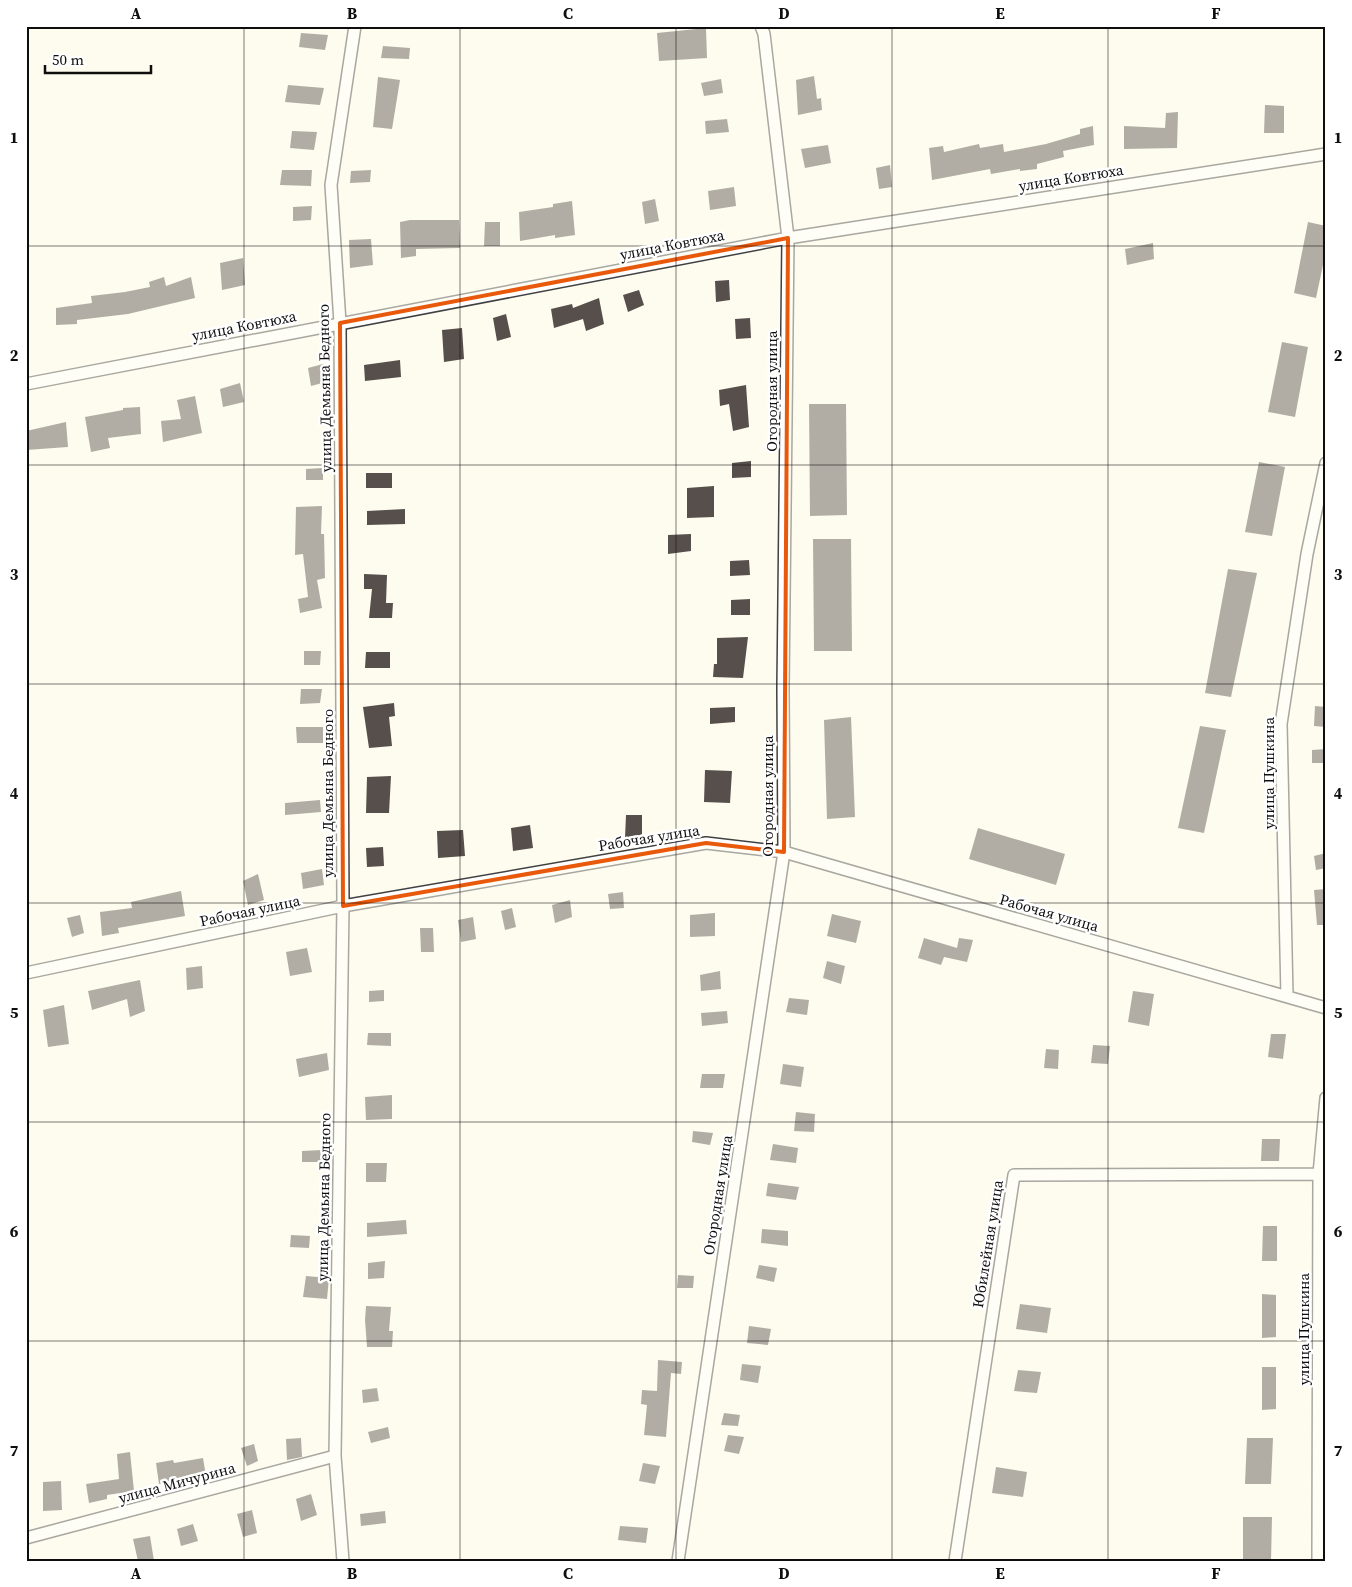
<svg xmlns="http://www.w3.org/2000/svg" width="1352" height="1587" viewBox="0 0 1352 1587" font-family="'Source Serif 4',serif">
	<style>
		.building { fill: #564f4b }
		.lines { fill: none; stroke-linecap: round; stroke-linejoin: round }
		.minor-casing { stroke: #414141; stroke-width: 14 }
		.minor { stroke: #fff; stroke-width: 11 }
		.marked { fill: none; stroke: #e8590c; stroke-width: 4; stroke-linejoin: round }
		.grid { fill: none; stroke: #0e0e0e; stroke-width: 1; stroke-opacity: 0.55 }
		.labels { text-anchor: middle; stroke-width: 5; stroke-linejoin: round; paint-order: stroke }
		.street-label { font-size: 15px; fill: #0e0e0e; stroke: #fff }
		.neatline { fill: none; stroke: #0e0e0e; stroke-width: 2 }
		.grid-label { font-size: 16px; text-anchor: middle; font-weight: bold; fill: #0e0e0e }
	</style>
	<rect width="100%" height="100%" fill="#fefbef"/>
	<path class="building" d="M706,28L707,58L659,61L657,33Z
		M301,33L328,35L325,50L299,47Z
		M383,46L410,48L409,59L381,58Z
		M814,76L817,99L821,98L822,110L798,115L796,80Z
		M378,77L400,80L392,129L373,127Z
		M721,79L723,93L704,96L701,83Z
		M288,85L324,88L320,105L285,102Z
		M1265,105L1284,106V133H1264Z
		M1178,112L1177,148L1124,149V126L1165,128L1166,113Z
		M727,119L729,132L706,134L705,121Z
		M1093,126L1094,145L1063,151L1064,157L1037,164V169L1020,171V169L991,174L990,169L932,180L929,148L943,146L944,152L979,144L980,148L1003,144L1004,152L1046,144L1080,134V129Z
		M292,131L317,132L314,150L290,148Z
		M828,145L831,163L805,168L801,149Z
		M890,165L892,187L879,189L876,168Z
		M282,170H312L311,186L280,185Z
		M371,170L370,182L350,183L351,171Z
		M734,187L736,206L710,210L708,191Z
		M655,199L659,221L645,224L642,202Z
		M572,201L575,235L555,238V235L520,241L519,212L553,207V204Z
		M312,206L311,220L293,221V207Z
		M410,220H459L460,248L416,249V256L401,258L400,222Z
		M485,222H500V246H484Z
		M1308,222L1326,226V251L1316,298L1294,293Z
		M371,239L373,265L350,268L349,240Z
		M1153,243L1154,259L1127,265L1125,249Z
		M243,258L245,285L222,290L220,263Z
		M164,277L166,286L191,277L195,298L128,314L77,320V324L56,325V308L92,303L91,296L125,292L150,287L149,282Z
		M729,280L730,300L716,302L715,281Z
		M639,290L644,305L628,312L623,295Z
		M599,298L604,324L586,331L583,319L554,328L551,309L572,304L573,308Z
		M506,314L511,337L497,341L493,318Z
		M750,318L751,338L736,339L735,319Z
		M462,328L464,359L444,362L442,330Z
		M1282,342L1308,347L1295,417L1268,412Z
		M400,360L401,377L365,381L364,365Z
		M323,364L326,382L311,386L308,368Z
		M240,383L244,402L223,407L220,389Z
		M746,385L749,427L733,431L729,404L720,406L719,390Z
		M195,396L202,433L163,442L161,421L181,419L177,400Z
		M809,404H846L847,515L810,516Z
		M140,407L141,434L108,438L110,448L91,452L85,417L123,410V408Z
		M66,422L68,447L26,450V431Z
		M751,461V477L732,478V463Z
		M1259,462L1285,467L1272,536L1245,532Z
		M323,468V480H306V469Z
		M366,473H392V488H366Z
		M714,486V517L687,518V488Z
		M322,506L321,534H324L325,578L317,580L322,608L300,613L298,599L308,597L303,554L295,555L296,507Z
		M405,509V524L367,525V511Z
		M691,534V551L668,554V535Z
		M813,539H851L852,651H814Z
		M749,560L750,575L730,576V561Z
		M1228,569L1257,573L1231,697L1205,693Z
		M364,574L387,575L386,603H393L392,618H369L372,589H364Z
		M750,599V615H731V600Z
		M748,637L743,678L713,677L714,664H717V638Z
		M304,651H321L320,665H304Z
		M366,652H390V668H365Z
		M301,689H322L320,703L300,704Z
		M394,703L395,716L389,717L392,746L369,748L363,707Z
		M1315,706L1326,707V727L1314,726Z
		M735,707V722L710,724V708Z
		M851,717L855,817L827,819L824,720Z
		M1200,726L1226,730L1204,833L1178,828Z
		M296,727H323V743H297Z
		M1326,749V763H1312V750Z
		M705,770L732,771L730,803L704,802Z
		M391,776L389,813H366L367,777Z
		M320,800L321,812L285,815V803Z
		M626,815H642V838H625Z
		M530,825L533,848L513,851L511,828Z
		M978,828L1065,854L1056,885L969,859Z
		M463,830L465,856L438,858L437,831Z
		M383,847L384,866L367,867L366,848Z
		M1326,853V868L1316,870L1314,856Z
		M322,869L324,885L303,889L301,873Z
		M258,874L264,900L248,905L243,881Z
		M1326,889V925H1317L1314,890Z
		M181,891L185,916L118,928L119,933L102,936L100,912L132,908L131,902Z
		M623,892L624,908L610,909L608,894Z
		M570,900L572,917L555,923L552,905Z
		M512,908L516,927L505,930L501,911Z
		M715,913V936L690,937V915Z
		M832,914L861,921L856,943L827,936Z
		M80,915L84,933L72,937L67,918Z
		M473,917L476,939L461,942L458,920Z
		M420,928H433L434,952H421Z
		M924,938L957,948L959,938L973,940L967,962L944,957L941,965L918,958Z
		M307,948L312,972L290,976L286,952Z
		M827,961L845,966L841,984L823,978Z
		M202,966L203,988L187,990L186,968Z
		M720,971L721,989L701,991L700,975Z
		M140,980L145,1011L130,1017L127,999L92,1010L88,991Z
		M384,990V1001L369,1002V991Z
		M1133,991L1154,994L1149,1026L1128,1022Z
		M789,998L809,1000L807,1015L786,1012Z
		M64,1005L69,1044L48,1047L43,1010Z
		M727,1011L728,1023L702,1026L701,1013Z
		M368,1033H391V1046L367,1045Z
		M1271,1034H1286L1283,1059L1268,1057Z
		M1093,1045L1110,1046L1108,1064L1091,1063Z
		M1046,1049L1059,1050L1058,1069L1044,1068Z
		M327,1053L329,1070L299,1077L296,1059Z
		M783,1064L804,1067L801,1087L780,1084Z
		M702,1074H725L723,1088H700Z
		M392,1095V1119L366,1120L365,1097Z
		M796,1112L815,1114L814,1132L794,1131Z
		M693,1131L713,1133L710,1145L692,1142Z
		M1262,1139H1280L1279,1161H1261Z
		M773,1144L798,1148L796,1163L770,1160Z
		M322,1150V1162H302V1151Z
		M366,1163H387L386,1182H366Z
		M768,1183L799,1187L796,1200L766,1196Z
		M406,1220L407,1234L367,1237V1223Z
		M1263,1226H1277V1261H1262Z
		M762,1229L788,1231V1246L761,1243Z
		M291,1235L310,1236L309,1248L290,1247Z
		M385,1261L384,1278L368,1279V1263Z
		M759,1265L777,1268L774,1282L756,1278Z
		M678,1275L694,1276L693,1288H677Z
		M306,1276L329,1278L327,1299L303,1297Z
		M1262,1294L1276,1295V1337L1262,1338Z
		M1020,1304L1051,1308L1047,1333L1016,1329Z
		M366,1306L391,1307L389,1331H393L392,1347H367L365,1320Z
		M749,1326L771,1329L768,1345L747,1343Z
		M658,1360L682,1362L681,1374L671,1373L666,1437L644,1435L647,1405L641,1404L642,1390L657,1391Z
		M742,1364L761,1366L758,1383L740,1380Z
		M1262,1367H1276V1409L1262,1410Z
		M1018,1370L1041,1372L1037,1393L1014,1391Z
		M377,1388L379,1401L363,1403L362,1390Z
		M724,1413L740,1415L738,1426L721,1425Z
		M388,1427L390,1438L371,1443L368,1432Z
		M728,1435L744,1437L739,1454L724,1451Z
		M301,1438L302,1457L287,1460L286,1439Z
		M1247,1438H1273L1271,1484H1245Z
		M254,1444L258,1461L247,1466L241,1448Z
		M130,1452L134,1491L107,1495V1499L89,1503L86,1484L119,1479L117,1454Z
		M203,1458L206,1476L159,1484L156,1463L173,1460L174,1463Z
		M643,1463L660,1466L655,1484L639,1481Z
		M996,1467L1027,1472L1023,1497L992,1493Z
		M61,1481L62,1510L43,1511V1482Z
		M311,1494L317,1515L301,1521L296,1499Z
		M252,1510L257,1533L243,1537L237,1514Z
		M385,1511L386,1523L361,1526L360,1514Z
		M1243,1517H1272L1271,1561H1243Z
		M193,1524L198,1541L181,1546L177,1529Z
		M620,1526L648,1528L646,1543L618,1540Z
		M150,1536L154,1561H138L133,1539Z"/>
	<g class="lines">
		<g class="minor-casing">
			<path id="minor" d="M26,384L788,238L1326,154
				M26,973L343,906L706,843L784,852L1326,1008
				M1287,996L1281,724L1307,554L1326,463
				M26,1538L335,1456
				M343,1561L335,1456L343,906L340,323L331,185L355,26
				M678,1561L784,852L783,688L788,238L764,34L761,26
				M955,1561L1014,1175L1319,1174
				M1318,1561L1319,1174L1326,1098"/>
		</g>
		<use href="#minor" class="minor"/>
	</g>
	<path d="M0 0H1352V1587H0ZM788,238L784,852L706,843L343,906L340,323Z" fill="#fefbef" fill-opacity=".55" fill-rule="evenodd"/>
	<path class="marked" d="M788,238L784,852L706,843L343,906L340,323Z"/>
	<path class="grid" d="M244,26V1561M460,26V1561M676,26V1561M892,26V1561M1108,26V1561M26,246H1326M26,465H1326M26,684H1326M26,903H1326M26,1122H1326M26,1341H1326"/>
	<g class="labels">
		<g class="street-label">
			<text transform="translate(1071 178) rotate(-9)" y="5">улица Ковтюха</text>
			<text transform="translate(672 245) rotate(-11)" y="5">улица Ковтюха</text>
			<text transform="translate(244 326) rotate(-11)" y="5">улица Ковтюха</text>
			<text transform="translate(325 388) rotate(-91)" y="5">улица Демьяна Бедного</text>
			<text transform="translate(772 391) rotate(-90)" y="5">Огородная улица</text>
			<text transform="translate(1269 773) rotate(-90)" y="5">улица Пушкина</text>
			<text transform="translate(328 793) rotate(-90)" y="5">улица Демьяна Бедного</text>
			<text transform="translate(768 796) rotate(-90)" y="5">Огородная улица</text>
			<text transform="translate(649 838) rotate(-9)" y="5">Рабочая улица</text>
			<text transform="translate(250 911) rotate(-12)" y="5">Рабочая улица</text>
			<text transform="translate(1049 913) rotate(16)" y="5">Рабочая улица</text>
			<text transform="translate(718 1195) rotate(-81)" y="5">Огородная улица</text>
			<text transform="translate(324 1197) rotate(-89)" y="5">улица Демьяна Бедного</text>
			<text transform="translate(988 1244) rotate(-81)" y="5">Юбилейная улица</text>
			<text transform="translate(1304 1329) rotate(-90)" y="5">улица Пушкина</text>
			<text transform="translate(177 1483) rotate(-15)" y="5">улица Мичурина</text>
		</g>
	</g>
	<rect width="1352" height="1587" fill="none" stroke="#ffffff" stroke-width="55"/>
	<path d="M45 65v8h106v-8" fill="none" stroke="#0e0e0e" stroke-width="2.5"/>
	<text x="52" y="65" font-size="15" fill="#0e0e0e" stroke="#ffffff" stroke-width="4" paint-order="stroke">50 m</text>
	<rect x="28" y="28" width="1296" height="1532" class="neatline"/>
	<g class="grid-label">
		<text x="136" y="19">A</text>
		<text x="352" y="19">B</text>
		<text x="568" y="19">C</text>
		<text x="784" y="19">D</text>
		<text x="1000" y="19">E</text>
		<text x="1216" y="19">F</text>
		<text x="14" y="143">1</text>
		<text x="1338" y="143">1</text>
		<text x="14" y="361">2</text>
		<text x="1338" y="361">2</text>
		<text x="14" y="580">3</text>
		<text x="1338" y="580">3</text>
		<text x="14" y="799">4</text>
		<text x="1338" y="799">4</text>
		<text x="14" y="1018">5</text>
		<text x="1338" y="1018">5</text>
		<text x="14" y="1237">6</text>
		<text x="1338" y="1237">6</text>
		<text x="14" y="1456">7</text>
		<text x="1338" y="1456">7</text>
		<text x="136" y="1579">A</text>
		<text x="352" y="1579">B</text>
		<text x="568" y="1579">C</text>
		<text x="784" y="1579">D</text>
		<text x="1000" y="1579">E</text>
		<text x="1216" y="1579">F</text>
	</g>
</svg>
